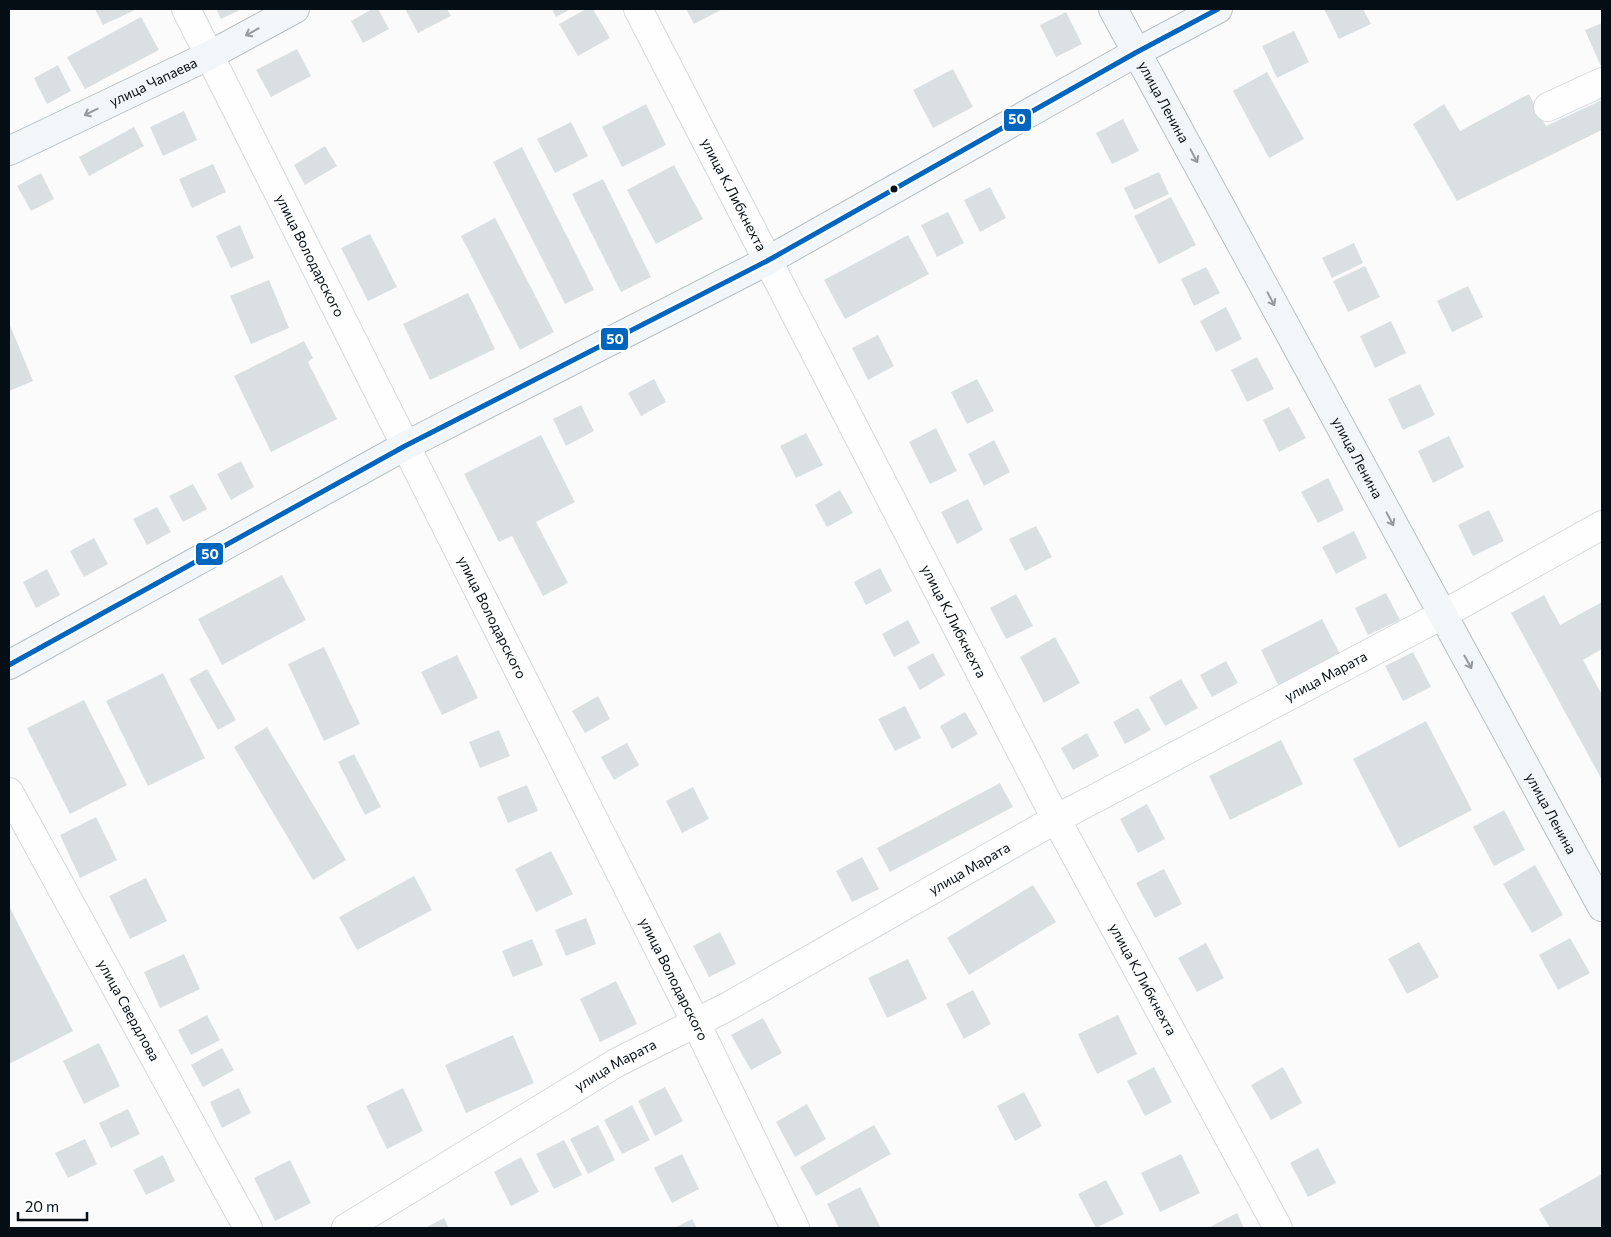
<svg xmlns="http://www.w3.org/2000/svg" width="1611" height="1237" viewBox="0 0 1611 1237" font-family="Commissioner,sans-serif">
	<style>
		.building { fill: #dae0e2 }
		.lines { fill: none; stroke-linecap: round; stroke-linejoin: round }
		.minor-casing { stroke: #d4d9dc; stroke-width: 30 }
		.major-casing { stroke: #b8c0c3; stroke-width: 30 }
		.minor { stroke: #fefefe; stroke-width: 28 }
		.major { stroke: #f2f6f8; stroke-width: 28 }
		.bus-1-casing { stroke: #fff; stroke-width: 9 }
		.bus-1 { stroke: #0065bd; stroke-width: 5 }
		.oneway { stroke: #93999d }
		.bus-dot { fill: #050e14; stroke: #fff; stroke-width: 2 }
		.labels { text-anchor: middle; stroke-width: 5; stroke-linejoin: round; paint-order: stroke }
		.street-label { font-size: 14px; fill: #050e14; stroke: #fff }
		.line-badge { stroke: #fff; stroke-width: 2 }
		.badge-label { font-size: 14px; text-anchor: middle; font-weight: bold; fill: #fff }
	</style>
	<rect width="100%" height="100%" fill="#fbfbfb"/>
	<path class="building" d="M95,9H137L103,25Z
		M216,9H242L221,19Z
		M372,9H378L389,29L363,43L351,21Z
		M405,9H447L451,16L418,33Z
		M552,9H571L556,17Z
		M586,9H593L610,38L578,56L559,24Z
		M686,9H723L694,24Z
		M1324,9H1363L1371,24L1339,39Z
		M1066,12L1082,44L1056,57L1040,25Z
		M141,17L159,50L85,89L67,57Z
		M1602,23V69L1585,30Z
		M1294,31L1309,62L1277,78L1262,46Z
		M297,49L311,76L271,97L256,70Z
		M58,65L71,91L47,104L34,78Z
		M953,69L973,107L933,128L913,90Z
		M1267,72L1304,139L1269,158L1233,91Z
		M1529,94L1546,126L1602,100V130L1457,201L1413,124L1444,104L1460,131Z
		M646,104L666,145L622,167L602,127Z
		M184,111L197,140L163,156L150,127Z
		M1123,119L1139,151L1112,164L1096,133Z
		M571,122L588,156L555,173L537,139Z
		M134,127L144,146L89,176L79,157Z
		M325,146L337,166L305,185L294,165Z
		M522,147L594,290L565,304L493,162Z
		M213,164L226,192L192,208L179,179Z
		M674,165L703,219L656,244L627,190Z
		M1159,172L1169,194L1134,210L1124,188Z
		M41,173L54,199L31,211L17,186Z
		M603,179L651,277L621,292L572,194Z
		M990,187L1006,218L980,232L964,200Z
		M1171,197L1196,245L1159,264L1134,216Z
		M948,212L964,243L937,257L921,225Z
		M495,218L554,332L520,350L461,236Z
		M240,225L254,258L231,268L216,236Z
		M370,234L397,287L368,301L341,248Z
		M908,235L929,274L845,319L824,280Z
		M1354,243L1363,263L1332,278L1322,258Z
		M1365,266L1380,297L1348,312L1333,281Z
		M1206,267L1220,293L1194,306L1181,279Z
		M269,280L289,328L251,344L230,296Z
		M1468,286L1483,317L1452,332L1437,301Z
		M468,293L495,349L430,380L403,324Z
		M1226,307L1242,339L1216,352L1200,321Z
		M1391,321L1406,353L1375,368L1360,336Z
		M9,323L33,381L9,391Z
		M878,335L894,366L868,380L852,348Z
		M304,341L313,358L308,362L337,419L271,452L234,376Z
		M1257,357L1274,389L1247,402L1231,370Z
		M654,379L666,402L641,416L628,393Z
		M977,379L994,411L967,424L951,392Z
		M1420,384L1435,415L1403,430L1388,399Z
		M581,405L594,431L566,446L553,419Z
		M1289,407L1306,438L1279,452L1263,420Z
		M936,428L957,471L930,484L909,442Z
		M806,433L823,465L796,478L780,446Z
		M541,435L575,502L536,522L568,583L543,596L512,536L499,542L464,474Z
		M1449,436L1464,467L1433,483L1418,451Z
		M994,440L1010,472L984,486L968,454Z
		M241,461L254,487L231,500L217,474Z
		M1328,478L1344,510L1318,523L1301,492Z
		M193,484L207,509L183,522L169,496Z
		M840,490L853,513L827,527L815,505Z
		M968,499L983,530L957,544L941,512Z
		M157,507L171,532L147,545L133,519Z
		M1489,510L1504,541L1473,556L1458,525Z
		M1036,526L1052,557L1025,571L1009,539Z
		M1354,531L1367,558L1336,574L1322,547Z
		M94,538L108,564L84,577L70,551Z
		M880,568L892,591L866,605L854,582Z
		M47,569L60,595L36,608L23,582Z
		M282,575L306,620L222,665L198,619Z
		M1386,593L1400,620L1368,635L1355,608Z
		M1016,594L1033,626L1006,639L990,608Z
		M1544,595L1560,625L1602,602V649L1583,660L1602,695V780L1511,613Z
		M1322,619L1342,658L1280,689L1261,650Z
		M908,620L920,643L894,657L882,634Z
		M1055,637L1080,683L1044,703L1020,657Z
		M324,647L360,724L324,741L288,664Z
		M1413,652L1431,687L1403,701L1385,666Z
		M933,653L945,675L920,690L907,667Z
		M457,655L478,698L442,715L421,672Z
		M1226,661L1238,683L1212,697L1200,675Z
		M207,669L236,720L218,730L189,679Z
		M163,673L205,758L148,786L106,701Z
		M1181,679L1198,708L1165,726L1149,697Z
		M598,696L610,719L585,733L572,711Z
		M84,700L127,785L70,814L27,728Z
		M905,706L921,738L895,751L878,719Z
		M1138,708L1151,730L1125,744L1113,722Z
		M965,712L978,734L952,749L940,726Z
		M1426,721L1472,810L1399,848L1353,759Z
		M267,727L346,860L313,880L234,747Z
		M499,730L510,756L480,768L469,742Z
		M1087,733L1099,756L1073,770L1061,748Z
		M1281,740L1303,784L1230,820L1209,776Z
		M627,743L639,765L614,780L601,757Z
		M354,754L381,807L365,815L338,762Z
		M1000,783L1013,807L890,872L877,848Z
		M527,785L538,811L508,823L497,797Z
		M693,787L709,819L682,833L666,801Z
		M1147,804L1165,839L1138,853L1120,819Z
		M1504,810L1525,850L1494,866L1473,827Z
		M96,817L117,860L80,878L60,835Z
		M551,851L573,894L536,912L515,869Z
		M862,857L879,889L852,902L836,871Z
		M1535,865L1563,915L1532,933L1503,884Z
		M1164,869L1182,904L1155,918L1136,883Z
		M414,876L432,910L357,950L339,917Z
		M146,878L167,921L130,939L109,896Z
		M1033,885L1056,922L969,975L947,938Z
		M9,906L73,1031L9,1064Z
		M586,918L596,944L566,956L555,930Z
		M720,932L736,964L709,977L693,946Z
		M1570,938L1590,973L1558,990L1539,955Z
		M532,939L543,965L513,977L502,951Z
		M1419,942L1439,977L1407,994L1388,959Z
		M1206,943L1224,978L1197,992L1178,958Z
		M184,954L200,989L160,1008L144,972Z
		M908,959L927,999L887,1018L868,978Z
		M616,981L637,1024L600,1042L580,999Z
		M973,990L991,1024L964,1039L946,1004Z
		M207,1015L220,1040L191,1055L178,1030Z
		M1118,1015L1137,1054L1097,1074L1078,1034Z
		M763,1018L782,1053L751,1070L731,1035Z
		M513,1035L534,1083L466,1113L445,1065Z
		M99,1043L120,1086L84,1104L63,1061Z
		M222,1048L234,1070L203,1087L191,1065Z
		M1154,1067L1172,1102L1145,1116L1127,1081Z
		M1283,1067L1302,1103L1271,1120L1251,1085Z
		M665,1087L683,1121L655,1136L638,1101Z
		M239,1088L251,1113L222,1128L210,1102Z
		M403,1088L423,1131L387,1149L366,1106Z
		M1024,1092L1042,1126L1015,1141L997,1106Z
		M807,1104L826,1139L795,1157L776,1122Z
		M632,1105L650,1140L622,1154L604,1120Z
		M128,1109L140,1134L111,1148L99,1123Z
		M598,1125L615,1160L588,1174L570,1139Z
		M874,1125L891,1154L816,1196L800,1167Z
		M85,1139L97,1164L68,1178L55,1153Z
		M564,1140L582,1175L554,1189L536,1154Z
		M1318,1148L1336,1183L1308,1197L1290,1163Z
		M682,1154L699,1189L672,1203L654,1168Z
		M1181,1154L1200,1193L1160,1212L1141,1173Z
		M163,1155L175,1181L146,1195L133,1170Z
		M521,1157L539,1192L511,1206L494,1172Z
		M290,1160L311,1203L275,1221L254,1178Z
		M1602,1174V1228H1550L1539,1209Z
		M1106,1180L1124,1214L1096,1228L1078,1194Z
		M860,1187L881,1228H839L827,1204Z
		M1237,1213L1244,1228H1208Z
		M444,1218L449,1228H425Z
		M692,1219L697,1228H674Z"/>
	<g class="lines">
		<g class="minor-casing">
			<g id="minor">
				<path id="s1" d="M186,9L696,1023L795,1228"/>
				<path id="s2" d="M638,9L1056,819L1278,1228"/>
				<path d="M1548,107L1602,82"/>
				<path id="s3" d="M9,792L248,1228"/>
				<path id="s4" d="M346,1228L616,1063L729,1006L1056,819L1442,615L1602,525"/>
			</g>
		</g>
		<g class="major-casing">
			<g id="major">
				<path id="s5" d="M1113,9L1602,907"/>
				<path id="s6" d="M9,151L210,55L295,9"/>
				<path d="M9,665L405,446L767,261L1137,52L1218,9"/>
			</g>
		</g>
		<use href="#minor" class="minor"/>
		<use href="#major" class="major"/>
		<g class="bus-1-casing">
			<path id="bus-1" d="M9,665L405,446L767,261L1137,52L1218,9"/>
		</g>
		<use href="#bus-1" class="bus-1"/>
	</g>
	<defs><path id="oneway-shaft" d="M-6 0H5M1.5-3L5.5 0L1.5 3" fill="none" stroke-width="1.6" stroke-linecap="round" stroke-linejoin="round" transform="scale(1.25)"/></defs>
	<g class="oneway">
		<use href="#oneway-shaft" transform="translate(252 32) rotate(151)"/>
		<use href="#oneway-shaft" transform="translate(91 112) rotate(154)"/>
		<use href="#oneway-shaft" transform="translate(1194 156) rotate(62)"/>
		<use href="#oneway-shaft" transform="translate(1271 299) rotate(62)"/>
		<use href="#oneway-shaft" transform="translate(1390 519) rotate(62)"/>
		<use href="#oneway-shaft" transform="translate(1468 662) rotate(61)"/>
	</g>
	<circle class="bus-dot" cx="894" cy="189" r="4.5"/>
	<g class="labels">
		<g class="street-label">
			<text dy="5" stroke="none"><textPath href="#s6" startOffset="160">улица Чапаева</textPath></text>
			<text dy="5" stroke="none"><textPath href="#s5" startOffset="106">улица Ленина</textPath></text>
			<text dy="5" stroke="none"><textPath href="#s2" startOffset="209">улица К.Либкнехта</textPath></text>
			<text dy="5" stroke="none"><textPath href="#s1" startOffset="276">улица Володарского</textPath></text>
			<text dy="5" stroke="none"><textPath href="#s5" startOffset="511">улица Ленина</textPath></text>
			<text dy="5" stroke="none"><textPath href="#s1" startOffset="681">улица Володарского</textPath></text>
			<text dy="5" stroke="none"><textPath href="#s2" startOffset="689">улица К.Либкнехта</textPath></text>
			<text dy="5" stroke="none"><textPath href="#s4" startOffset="1125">улица Марата</textPath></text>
			<text dy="5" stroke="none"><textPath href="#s5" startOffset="916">улица Ленина</textPath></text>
			<text dy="5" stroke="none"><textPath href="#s4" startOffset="720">улица Марата</textPath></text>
			<text dy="5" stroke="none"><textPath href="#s2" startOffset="1094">улица К.Либкнехта</textPath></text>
			<text dy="5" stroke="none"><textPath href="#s1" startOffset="1086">улица Володарского</textPath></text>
			<text dy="5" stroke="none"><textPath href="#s3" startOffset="249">улица Свердлова</textPath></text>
			<text dy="5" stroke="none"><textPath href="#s4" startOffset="315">улица Марата</textPath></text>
		</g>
	</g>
	<g class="line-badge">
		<rect x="1003" y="108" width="29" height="24" rx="5" fill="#0065bd"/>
		<rect x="600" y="327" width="29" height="24" rx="5" fill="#0065bd"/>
		<rect x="195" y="542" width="29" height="24" rx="5" fill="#0065bd"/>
	</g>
	<g class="badge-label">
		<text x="1017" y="124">50</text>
		<text x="615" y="344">50</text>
		<text x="210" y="559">50</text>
	</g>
	<rect width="1611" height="1237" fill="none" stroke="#050e14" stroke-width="20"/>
	<path d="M18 1212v8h69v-8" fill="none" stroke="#050e14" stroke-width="2.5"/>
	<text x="25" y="1212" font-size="15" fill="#050e14" stroke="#ffffff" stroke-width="4" paint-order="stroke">20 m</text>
</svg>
